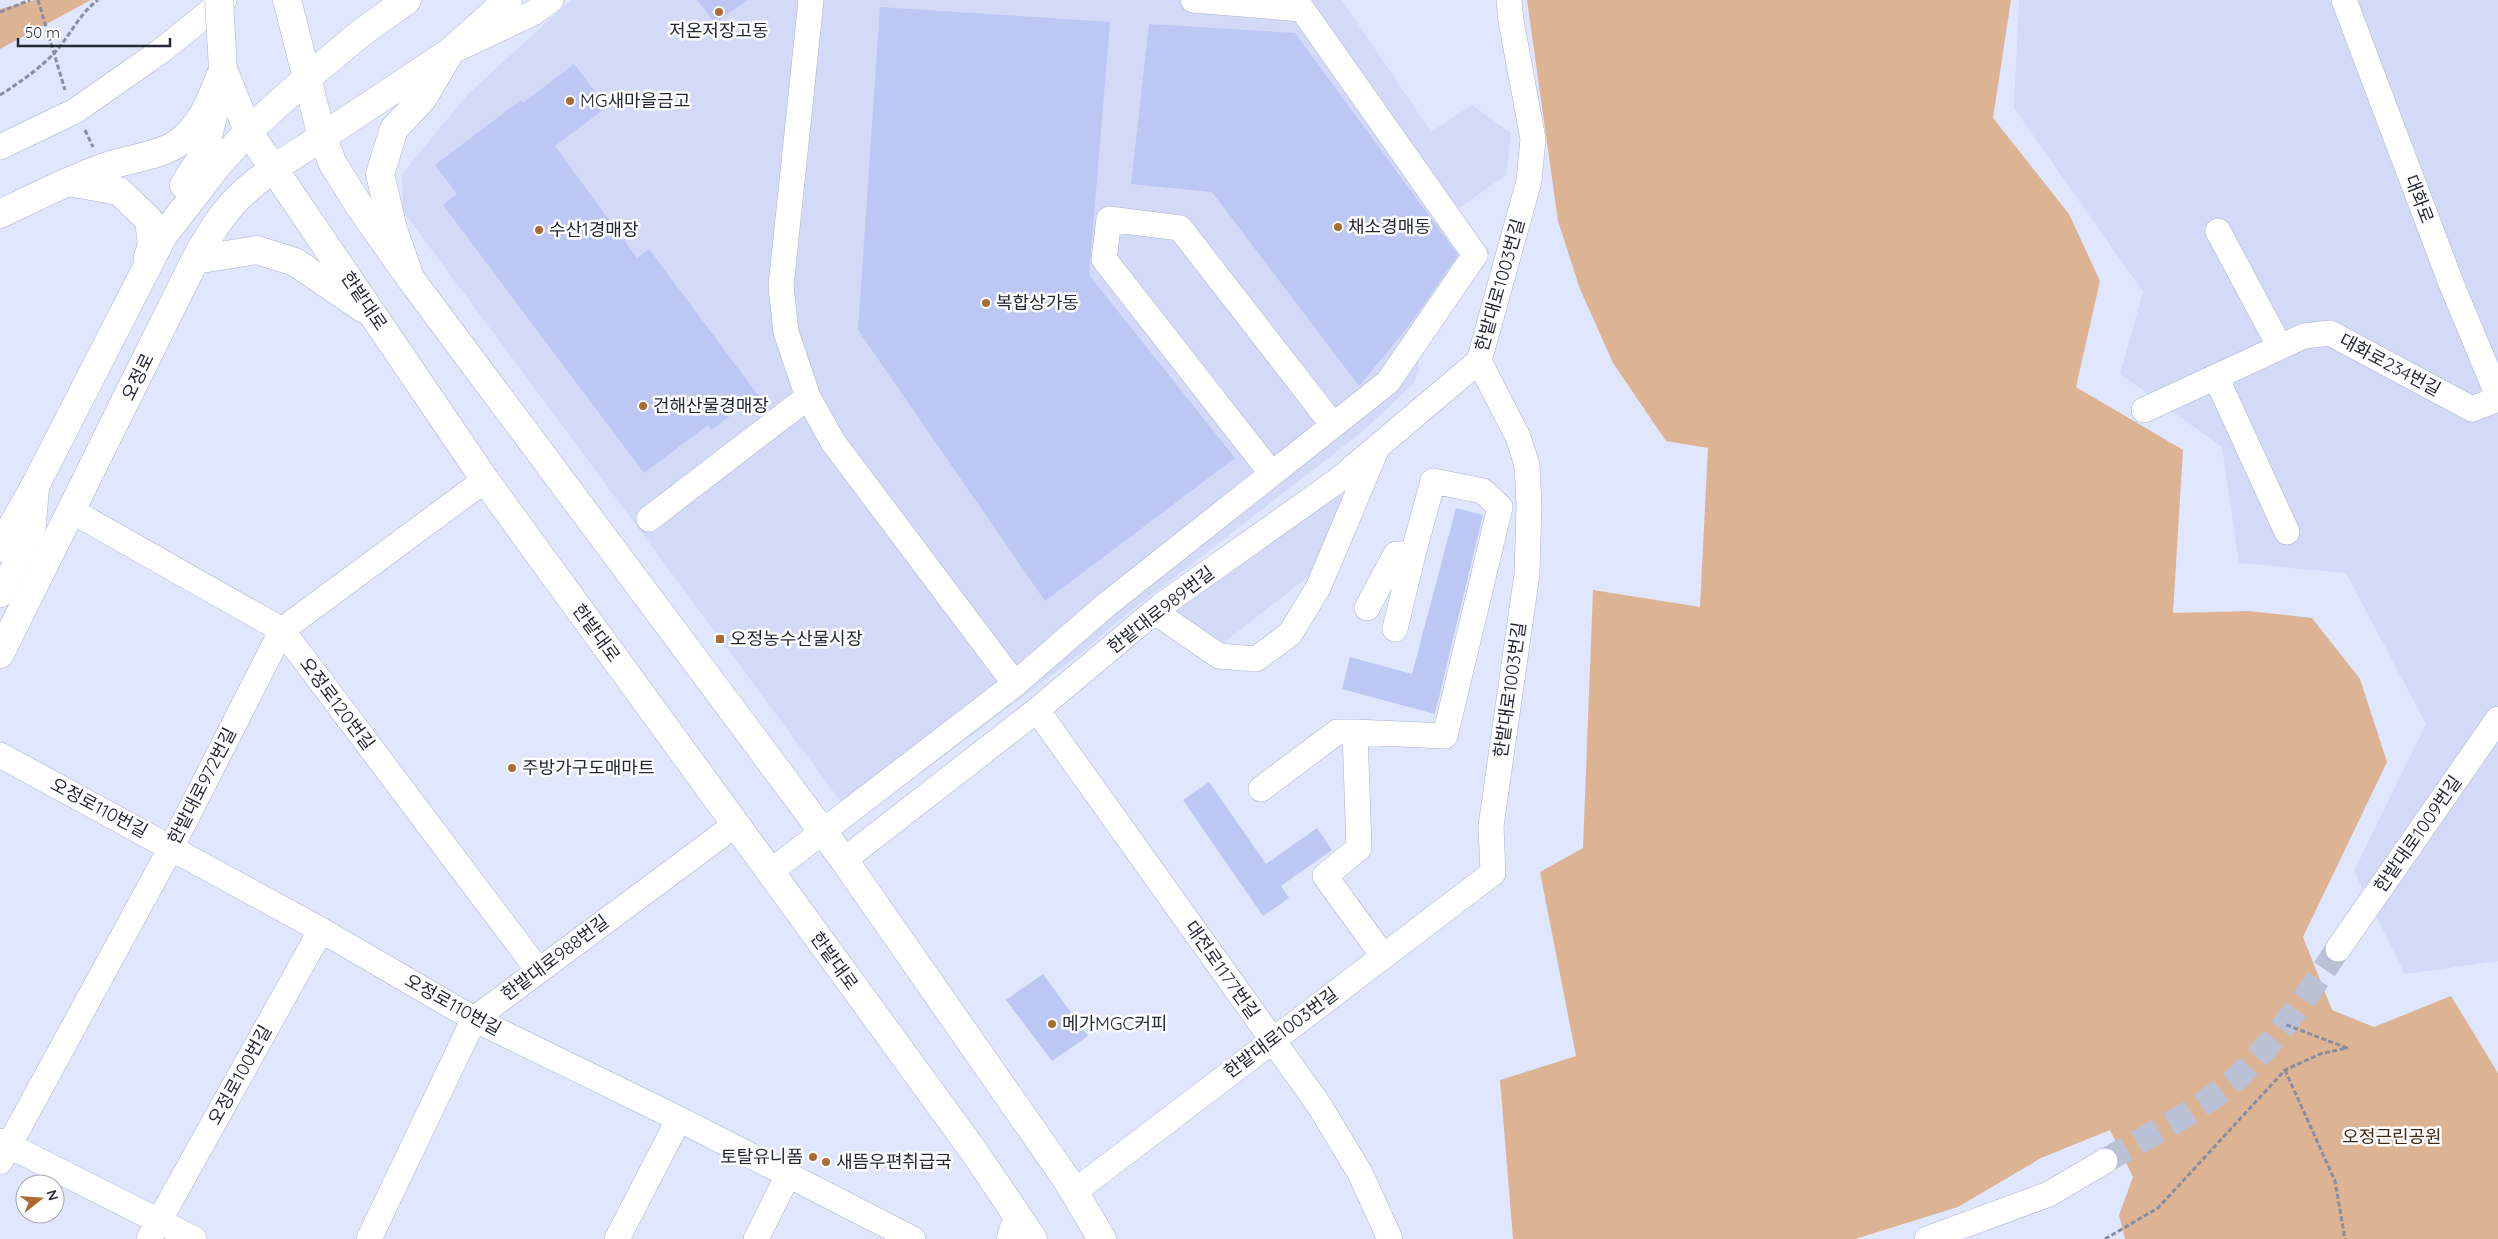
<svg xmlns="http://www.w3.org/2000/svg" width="2498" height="1239" viewBox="0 0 2498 1239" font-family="Quicksand,'Noto Sans KR',sans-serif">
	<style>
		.built { fill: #d2daf8 }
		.green { fill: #ddb493 }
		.building { fill: #bcc7f4 }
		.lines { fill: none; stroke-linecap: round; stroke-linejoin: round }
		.minor-tunnel { stroke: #bac0d6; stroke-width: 25; stroke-dasharray: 25 12; stroke-linecap: butt }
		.minor-casing { stroke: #abb3d0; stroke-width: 26 }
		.major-casing { stroke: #abb3d0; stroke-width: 29 }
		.highway-casing { stroke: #abb3d0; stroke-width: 29 }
		.path { stroke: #888d9f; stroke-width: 3; stroke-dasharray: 5 2.5; stroke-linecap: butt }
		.minor { stroke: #fff; stroke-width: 25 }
		.major { stroke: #fff; stroke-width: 28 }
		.highway { stroke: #fff; stroke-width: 28 }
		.major-bridge-casing { stroke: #abb3d0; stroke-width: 29; stroke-linecap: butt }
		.major-bridge { stroke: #fff; stroke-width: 28 }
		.poi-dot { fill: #ab6c32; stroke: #fff; stroke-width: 2 }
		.labels { text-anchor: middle; stroke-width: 5; stroke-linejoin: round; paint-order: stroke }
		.poi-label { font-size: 18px; fill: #252834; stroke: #fff; text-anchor: start }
		.street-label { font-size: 18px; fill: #252834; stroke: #fff }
		.park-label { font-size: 18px; fill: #442910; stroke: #fff }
	</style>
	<rect width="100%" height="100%" fill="#dfe6fe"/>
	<path class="built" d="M571,0H1342L1431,132L1472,105L1511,133L1506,175L1458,209L1490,253L1416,349L1419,370L1414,383L1362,432L1113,625L1085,650L856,822L403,211L402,174L468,94Z
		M2019,0H2498V961L2405,974L2354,871L2426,724L2346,573L2239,563L2222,447L2120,374L2143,292L2014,108Z
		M1335,487L1345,499L1313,573L1218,647L1167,614Z"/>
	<path class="green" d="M35,0H91L0,49V9Z
		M1527,0H2011L1993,118L2069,214L2100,281L2076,387L2183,450L2173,613L2249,611L2312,618L2360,679L2387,762L2303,937L2332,1010L2374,1027L2451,996L2498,1073V1239H2125L2119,1215L2133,1177L2110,1130L2041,1158L1958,1207L1855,1239H1513L1500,1080L1576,1056L1540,872L1583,848L1593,590L1700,607L1708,448L1666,441L1613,363L1580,289L1558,221Z"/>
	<path class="building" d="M697,0H748L715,23Z
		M880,7L1110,22L1089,275L1235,458L1045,601L858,330Z
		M1149,24L1295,33L1458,255L1408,327L1359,386L1212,192L1131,184Z
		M574,64L607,107L555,146L637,258L649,249L758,395L711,430L708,425L644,473L443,205L457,194L435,165L521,100L523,103Z
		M1456,508L1483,515L1435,714L1342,689L1350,657L1412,674Z
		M1209,782L1266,864L1317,828L1332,850L1281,886L1289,898L1263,916L1183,800Z
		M1043,974L1088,1036L1052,1061L1006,1000Z"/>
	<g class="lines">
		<path class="minor-tunnel" d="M2105,1161C2152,1133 2206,1109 2245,1070C2281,1034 2310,991 2338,949"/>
		<g class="minor-casing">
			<path id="minor" d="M2344,0L2451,283L2498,396
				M459,48L533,13L551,0
				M0,147L75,111L161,51L224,0
				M2218,231L2280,347
				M2216,377L2287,532
				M2144,410L2304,336L2330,333L2472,409L2498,399
				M1272,474L1104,259L1109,219L1180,228L1333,425
				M72,511L282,630L538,970
				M649,519L808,397
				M0,595L33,529L37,482
				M1367,608L1396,554H1413L1433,481L1483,491L1500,507L1445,736L1355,732L1359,848L1325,876L1383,956
				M1155,612L1219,656L1256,659L1290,634L1318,588L1375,453
				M1395,629L1413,554
				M1015,684L1106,605L1388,382L1475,255L1302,9L1193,0
				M1037,710L1319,1105L1360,1173L1390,1239
				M0,755L321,930L474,1019L679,1119L913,1239
				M1261,789L1337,732H1355
				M844,860L1037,710L1162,605L1337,481L1479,361
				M770,872L1015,684L833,442L808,397L786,332L781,286L811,0
				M2338,949L2498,719
				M0,1141L194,1239
				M0,1162L172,846L282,630L485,480
				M1074,1192L1493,873L1491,826L1527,574L1529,505L1527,465L1518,437L1479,361L1529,181L1533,139L1511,21L1509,0
				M149,1239L321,930
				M369,1239L474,1019L735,825
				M617,1239L679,1119
				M756,1239L788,1175
				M1009,1239L1017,1213
				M1927,1239L2049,1194L2105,1161"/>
		</g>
		<g class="major-casing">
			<path id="major" d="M287,0L322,137L333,164L360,207L410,278L844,860L1067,1180L1102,1239
				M223,69L248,131L485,480L975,1153L1033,1239
				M68,182L119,191L149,220L152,244L148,257
				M184,185L203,155L216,105
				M0,214C35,197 69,180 105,167C125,159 161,156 178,143C204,123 211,99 223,69
				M195,260L257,250L295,262L364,309
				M0,548L37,482L163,236L218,165L248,131L306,79
				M0,654L195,260C204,244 213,228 224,214C249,181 288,160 322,137"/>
		</g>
		<g class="highway-casing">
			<path id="highway" d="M306,79L361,33L407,0
				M322,137L450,52L508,0
				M410,278L393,229L380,174L394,129L423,98L450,52"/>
		</g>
		<path class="path" d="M38,0L65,90
			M0,12L30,0
			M0,95C20,82 40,69 56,51C71,34 80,13 98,0
			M85,130L93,147
			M2285,1070L2335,1181L2345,1239
			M2105,1239L2158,1208L2285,1070L2320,1054L2347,1048L2284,1024"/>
		<use href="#minor" class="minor"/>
		<use href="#major" class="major"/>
		<use href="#highway" class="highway"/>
		<g class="major-bridge-casing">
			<path id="major-bridge" d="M219,0L223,69"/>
		</g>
		<use href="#major-bridge" class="major-bridge"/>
	</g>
	<g class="poi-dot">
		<circle cx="719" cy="12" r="5"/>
		<circle cx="570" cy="101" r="5"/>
		<circle cx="1338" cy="227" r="5"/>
		<circle cx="539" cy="230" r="5"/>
		<circle cx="986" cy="303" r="5"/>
		<circle cx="643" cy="406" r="5"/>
		<rect x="715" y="634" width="10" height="10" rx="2.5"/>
		<circle cx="512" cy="768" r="5"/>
		<circle cx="1052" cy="1024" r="5"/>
		<circle cx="813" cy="1157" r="5"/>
		<circle cx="826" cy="1162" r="5"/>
	</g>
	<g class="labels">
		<g class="poi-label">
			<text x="719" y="37" text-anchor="middle">저온저장고동</text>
			<text x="580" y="107">MG새마을금고</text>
			<text x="1348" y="233">채소경매동</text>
			<text x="549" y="236">수산1경매장</text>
			<text x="996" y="309">복합상가동</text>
			<text x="653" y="412">건해산물경매장</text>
			<text x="730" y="645">오정농수산물시장</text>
			<text x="522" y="774">주방가구도매마트</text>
			<text x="1062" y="1030">메가MGC커피</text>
			<text x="803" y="1163" text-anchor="end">토탈유니폼</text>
			<text x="836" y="1168">새뜸우편취급국</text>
		</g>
		<g class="street-label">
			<text transform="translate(2419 199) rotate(69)" y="6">대화로</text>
			<text transform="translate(1500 285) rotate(-74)" y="6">한밭대로1003번길</text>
			<text transform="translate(364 301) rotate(56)" y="6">한밭대로</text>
			<text transform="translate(2390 365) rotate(28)" y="6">대화로234번길</text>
			<text transform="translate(138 377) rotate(-64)" y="6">오정로</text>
			<text transform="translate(1161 610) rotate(-38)" y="6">한밭대로989번길</text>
			<text transform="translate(596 633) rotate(54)" y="6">한밭대로</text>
			<text transform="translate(1510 690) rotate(-82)" y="6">한밭대로1003번길</text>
			<text transform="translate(337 704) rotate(53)" y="6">오정로120번길</text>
			<text transform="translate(202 786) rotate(-63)" y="6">한밭대로972번길</text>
			<text transform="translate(99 808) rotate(28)" y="6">오정로110번길</text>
			<text transform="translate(2418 834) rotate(-55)" y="6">한밭대로1009번길</text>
			<text transform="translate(555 958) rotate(-37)" y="6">한밭대로988번길</text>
			<text transform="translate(834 961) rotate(54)" y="6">한밭대로</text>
			<text transform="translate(1222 970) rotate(55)" y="6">대전로1177번길</text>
			<text transform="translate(453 1005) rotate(29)" y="6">오정로110번길</text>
			<text transform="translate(1281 1033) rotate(-37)" y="6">한밭대로1003번길</text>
			<text transform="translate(240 1075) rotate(-61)" y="6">오정로100번길</text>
		</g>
		<g class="park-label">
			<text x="2392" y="1143">오정근린공원</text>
		</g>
	</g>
	<g transform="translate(40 1199) rotate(73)"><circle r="24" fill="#ffffff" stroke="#a8a9ae"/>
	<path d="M0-4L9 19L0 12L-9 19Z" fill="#ab6c32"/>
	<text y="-8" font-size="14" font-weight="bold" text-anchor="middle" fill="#252834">N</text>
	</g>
	<path d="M18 38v8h152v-8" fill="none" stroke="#252834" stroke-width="2.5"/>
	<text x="25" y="38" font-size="15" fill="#252834" stroke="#ffffff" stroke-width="4" paint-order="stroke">50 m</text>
</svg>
